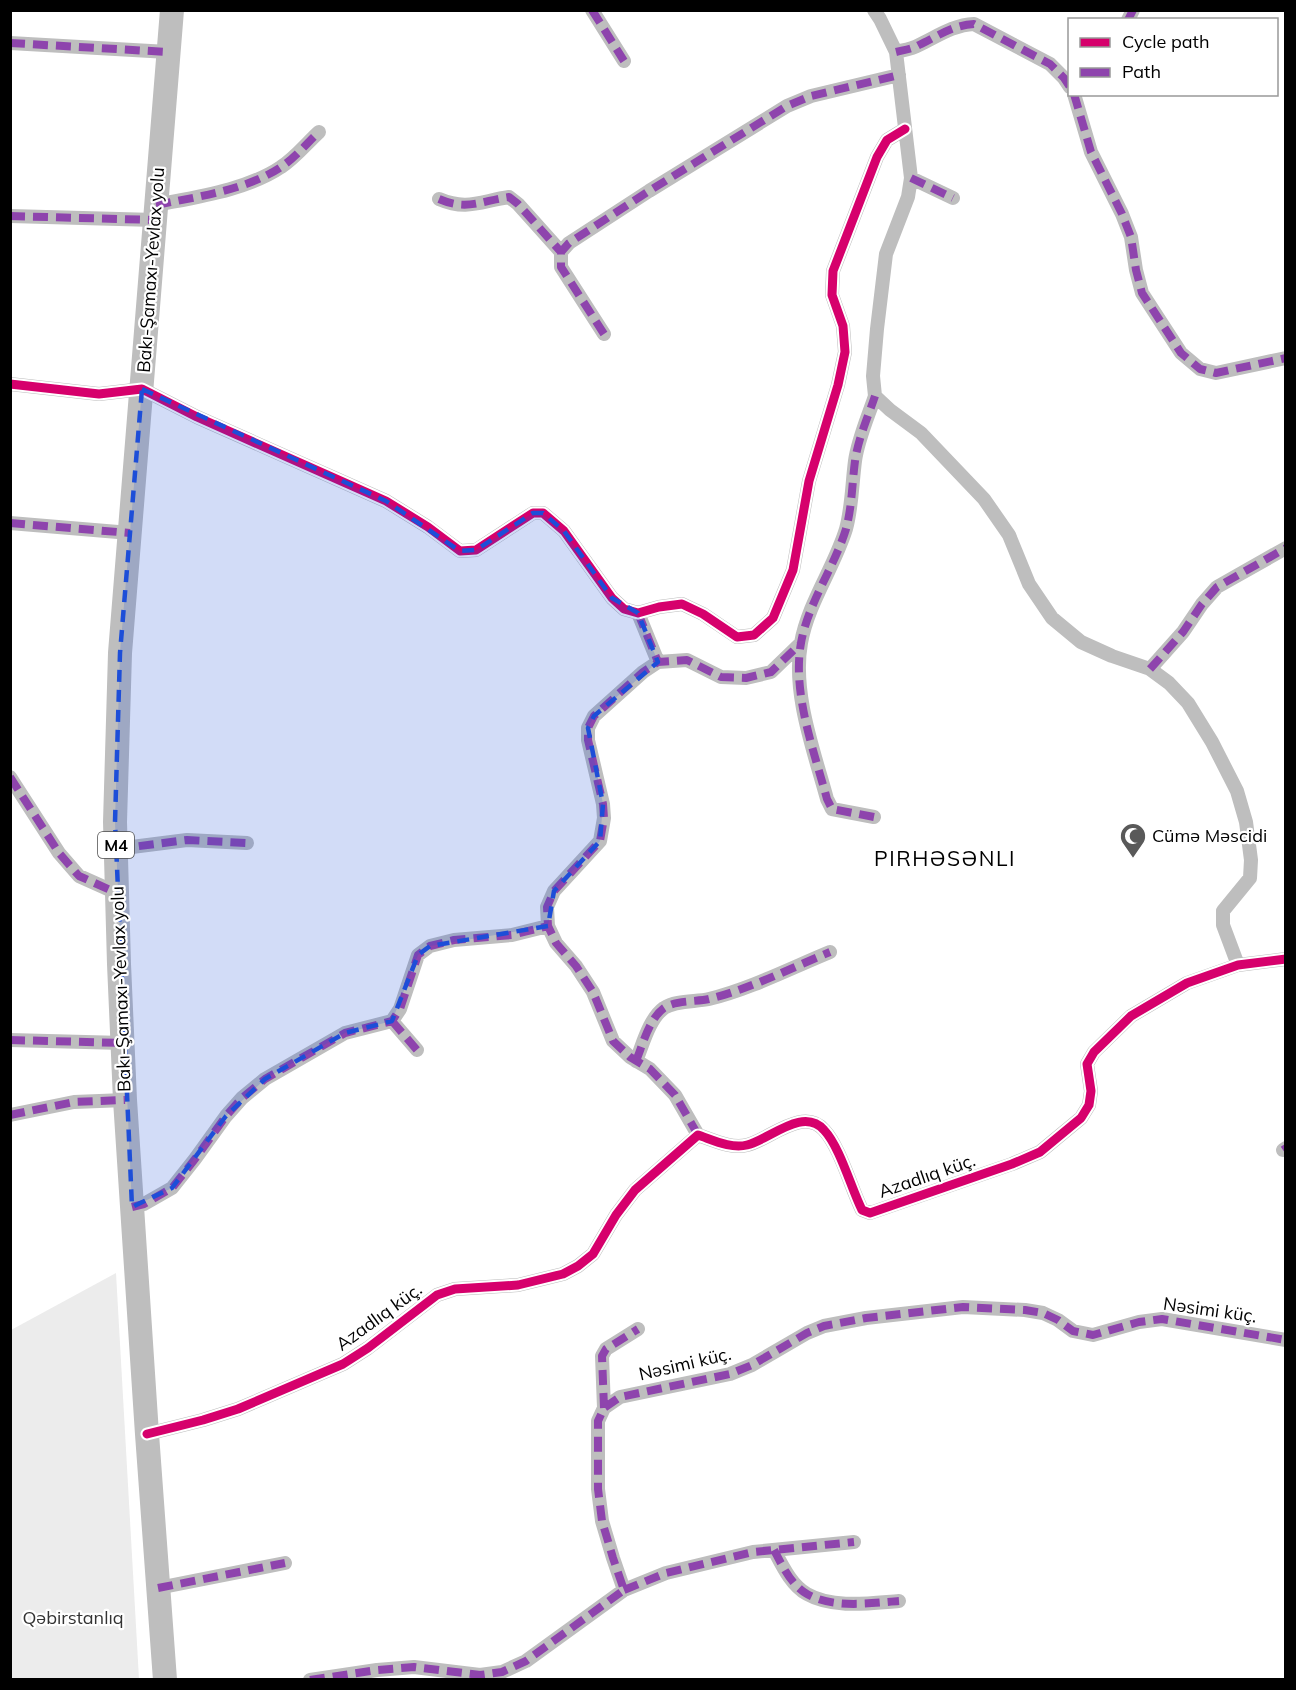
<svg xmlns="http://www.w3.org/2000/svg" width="1296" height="1690" viewBox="0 0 1296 1690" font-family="Mulish,sans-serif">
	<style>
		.green { fill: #ececec }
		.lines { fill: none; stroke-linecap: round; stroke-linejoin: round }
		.street { stroke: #bebebe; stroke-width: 14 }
		.highway { stroke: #bebebe; stroke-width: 24 }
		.quiet { stroke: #8e44ad; stroke-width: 8; stroke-dasharray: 15 8; stroke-linecap: butt }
		.cycleway-casing { stroke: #fff; stroke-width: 13 }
		.cycleway { stroke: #d6006c; stroke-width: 9 }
		.marked { fill: #1d4ed8; fill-opacity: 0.2; stroke: #1d4ed8; stroke-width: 4.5; stroke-dasharray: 12 8; stroke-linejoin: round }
		.labels { text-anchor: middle; stroke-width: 4.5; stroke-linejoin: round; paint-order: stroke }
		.shield { fill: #fff; stroke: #4c4c4c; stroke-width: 1.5 }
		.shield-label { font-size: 16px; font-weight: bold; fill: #000 }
		.street-label { font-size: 18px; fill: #000; stroke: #fff }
		.poi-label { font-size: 18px; fill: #000; stroke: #fff; text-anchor: start }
		.park-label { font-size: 18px; fill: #333; stroke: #fff }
		.quarter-label { font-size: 21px; letter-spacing: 1.5px; fill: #000; stroke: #fff }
	</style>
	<rect width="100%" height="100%" fill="#fff"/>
	<path class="green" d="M116,1273L139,1679H11V1330Z"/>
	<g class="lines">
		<path class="street" d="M592,10L624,61
			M874,10L880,19L896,52L911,178L908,197L886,254L877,329L873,376L875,396L890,410L921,433L984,499L1009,535L1029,584L1052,618L1081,642L1112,656L1150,669L1169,683L1188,703L1212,742L1237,791L1246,822L1251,860L1250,878L1223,911V925L1238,965
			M1128,20L1133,10
			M10,43L168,52
			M896,52C904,50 912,49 919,45C938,36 953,25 974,24L1050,64L1064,78L1070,87
			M1074,94L1091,152L1122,214L1131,237L1136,270L1142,293L1181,353L1200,369L1216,373L1286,358
			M911,178L953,198
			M439,199C467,211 481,201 509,197L518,204L561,252
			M156,205C196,197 247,190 281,167C295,158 307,143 319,132
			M10,216L155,220
			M604,334L561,267V252L569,243L649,191L787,106L811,96L899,75
			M10,384L99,394L142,389L197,417L386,501L428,527L460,551L476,550L533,513H543L564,531L612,598L624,609L638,613L659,607L682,604L703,614L737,637L754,635L773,618L793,570L809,481L838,385L845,352L843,326L832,295L833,271L877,157L887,140L905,129
			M10,523L130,533
			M638,613L658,662
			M1150,669L1183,632L1202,604L1217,587L1286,548
			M10,777L59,853L79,876L117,893
			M874,817L832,809L827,799C814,751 792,693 801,643C808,603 834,568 846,529C852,507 852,484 855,461C858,439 868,417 875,396
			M116,849L187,840L247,843
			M392,1021L417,1050
			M10,1040L123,1043
			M636,1061C643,1044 649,1019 664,1008C676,1000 696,1002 709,999C750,989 791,968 830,952
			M10,1115L74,1102L125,1100
			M698,1135L675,1095L650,1069L630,1057L613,1041L593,992L576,966L556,943L548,926L547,907L554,891L600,841L604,818L603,804L588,740V728L594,716L643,672L658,662L687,660L721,677L746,678L771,672L801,643
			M1283,1150L1286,1148
			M132,1207L144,1204L172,1188L195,1159L226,1116L242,1098L265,1079L345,1033L392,1021L400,1009L418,955L430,946L454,940L512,935L548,926
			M604,1408L602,1356L606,1349L638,1329
			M147,1434L203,1420L238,1409L343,1364L368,1348L437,1295L455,1289L518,1285L563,1274L578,1266L593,1254L616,1215L635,1190L698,1135C713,1140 731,1149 747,1145C769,1140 803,1106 824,1130C840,1147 851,1188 862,1210L870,1213L1012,1164L1040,1152L1081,1118L1089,1105L1091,1091L1087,1064L1094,1052L1131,1016L1187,983L1238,965L1286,959
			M774,1550C782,1565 791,1585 807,1594C833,1609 871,1603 899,1601
			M158,1588L285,1563
			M624,1590L666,1573L753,1552L854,1542
			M310,1680L377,1670L414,1667L480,1675L502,1672L526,1661L624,1590L613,1558L602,1521L598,1489V1421L604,1408L620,1397L730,1374L752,1365L807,1333L824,1326L866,1318L963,1307L1025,1310L1043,1313L1058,1320L1073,1331L1093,1335L1139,1322L1162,1319L1286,1340"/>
		<path class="highway" d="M165,1680L147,1434L125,1100L119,964L115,822L120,653L172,10"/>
		<path class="quiet" d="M592,10L624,61
			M1128,20L1133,10
			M10,43L168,52
			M896,52C904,50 912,49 919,45C938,36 953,25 974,24L1050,64L1064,78L1070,87
			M1074,94L1091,152L1122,214L1131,237L1136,270L1142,293L1181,353L1200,369L1216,373L1286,358
			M911,178L953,198
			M439,199C467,211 481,201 509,197L518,204L561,252
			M156,205C196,197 247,190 281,167C295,158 307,143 319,132
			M10,216L155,220
			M604,334L561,267V252L569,243L649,191L787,106L811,96L899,75
			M10,523L130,533
			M638,613L658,662
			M1150,669L1183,632L1202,604L1217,587L1286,548
			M10,777L59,853L79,876L117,893
			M874,817L832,809L827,799C814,751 792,693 801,643C808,603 834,568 846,529C852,507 852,484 855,461C858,439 868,417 875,396
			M116,849L187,840L247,843
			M392,1021L417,1050
			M10,1040L123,1043
			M636,1061C643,1044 649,1019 664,1008C676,1000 696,1002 709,999C750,989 791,968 830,952
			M10,1115L74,1102L125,1100
			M698,1135L675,1095L650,1069L630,1057L613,1041L593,992L576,966L556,943L548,926L547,907L554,891L600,841L604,818L603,804L588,740V728L594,716L643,672L658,662L687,660L721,677L746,678L771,672L801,643
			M1283,1150L1286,1148
			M132,1207L144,1204L172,1188L195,1159L226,1116L242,1098L265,1079L345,1033L392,1021L400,1009L418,955L430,946L454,940L512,935L548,926
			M604,1408L602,1356L606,1349L638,1329
			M774,1550C782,1565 791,1585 807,1594C833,1609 871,1603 899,1601
			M158,1588L285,1563
			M624,1590L666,1573L753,1552L854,1542
			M310,1680L377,1670L414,1667L480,1675L502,1672L526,1661L624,1590L613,1558L602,1521L598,1489V1421L604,1408L620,1397L730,1374L752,1365L807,1333L824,1326L866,1318L963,1307L1025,1310L1043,1313L1058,1320L1073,1331L1093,1335L1139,1322L1162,1319L1286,1340"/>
		<g class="cycleway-casing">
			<path id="cycleway" d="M10,384L99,394L142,389L197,417L386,501L428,527L460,551L476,550L533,513H543L564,531L612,598L624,609L638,613L659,607L682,604L703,614L737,637L754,635L773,618L793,570L809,481L838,385L845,352L843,326L832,295L833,271L877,157L887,140L905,129
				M147,1434L203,1420L238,1409L343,1364L368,1348L437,1295L455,1289L518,1285L563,1274L578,1266L593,1254L616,1215L635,1190L698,1135C713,1140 731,1149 747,1145C769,1140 803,1106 824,1130C840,1147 851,1188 862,1210L870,1213L1012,1164L1040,1152L1081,1118L1089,1105L1091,1091L1087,1064L1094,1052L1131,1016L1187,983L1238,965L1286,959"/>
		</g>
		<use href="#cycleway" class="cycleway"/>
	</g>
	<path class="marked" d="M142,389L386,501L460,551L476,550L533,513H543L564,531L612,598L638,613L658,662L594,716L588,728L603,804L600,841L554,891L548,926L430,946L418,955L392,1021L345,1033L265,1079L226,1116L172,1188L132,1207L115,822L120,653Z"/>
	<defs>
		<g id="mosque-pin" transform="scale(1.35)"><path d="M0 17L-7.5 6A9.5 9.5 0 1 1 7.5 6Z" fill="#595959" stroke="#fff"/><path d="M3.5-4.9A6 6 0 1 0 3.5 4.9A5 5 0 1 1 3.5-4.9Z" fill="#fff"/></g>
	</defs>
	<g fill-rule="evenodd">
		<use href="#mosque-pin" x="1133" y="836"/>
	</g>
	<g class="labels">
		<rect class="shield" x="98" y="832" width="36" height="26" rx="4.5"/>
		<g class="shield-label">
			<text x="116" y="851">M4</text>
		</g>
		<g class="street-label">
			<text transform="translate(151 270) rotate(-86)" y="6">Bakı-Şamaxı-Yevlax yolu</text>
			<text transform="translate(121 989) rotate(-92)" y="6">Bakı-Şamaxı-Yevlax yolu</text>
			<text transform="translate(927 1176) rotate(-19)" y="6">Azadlıq küç.</text>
			<text transform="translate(1210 1310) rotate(8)" y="6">Nəsimi küç.</text>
			<text transform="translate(379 1317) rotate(-36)" y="6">Azadlıq küç.</text>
			<text transform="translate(685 1364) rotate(-13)" y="6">Nəsimi küç.</text>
		</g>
		<g class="poi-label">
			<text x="1152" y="842">Cümə Məscidi</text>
		</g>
		<g class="park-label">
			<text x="73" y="1624">Qəbirstanlıq</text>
		</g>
		<g class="quarter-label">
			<text x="945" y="866">PIRHƏSƏNLI</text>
		</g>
	</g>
	<rect width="1296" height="1690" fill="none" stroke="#000000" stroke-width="24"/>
	<rect x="1068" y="18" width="210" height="78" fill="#ffffff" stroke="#999999" stroke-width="1.5"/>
	<rect x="1080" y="38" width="30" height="9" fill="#d6006c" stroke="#999999" stroke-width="1.5"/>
	<text x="1122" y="48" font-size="18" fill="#000000">Cycle path</text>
	<rect x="1080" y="68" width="30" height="9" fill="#8e44ad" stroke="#999999" stroke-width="1.5"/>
	<text x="1122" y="78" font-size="18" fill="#000000">Path</text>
</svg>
